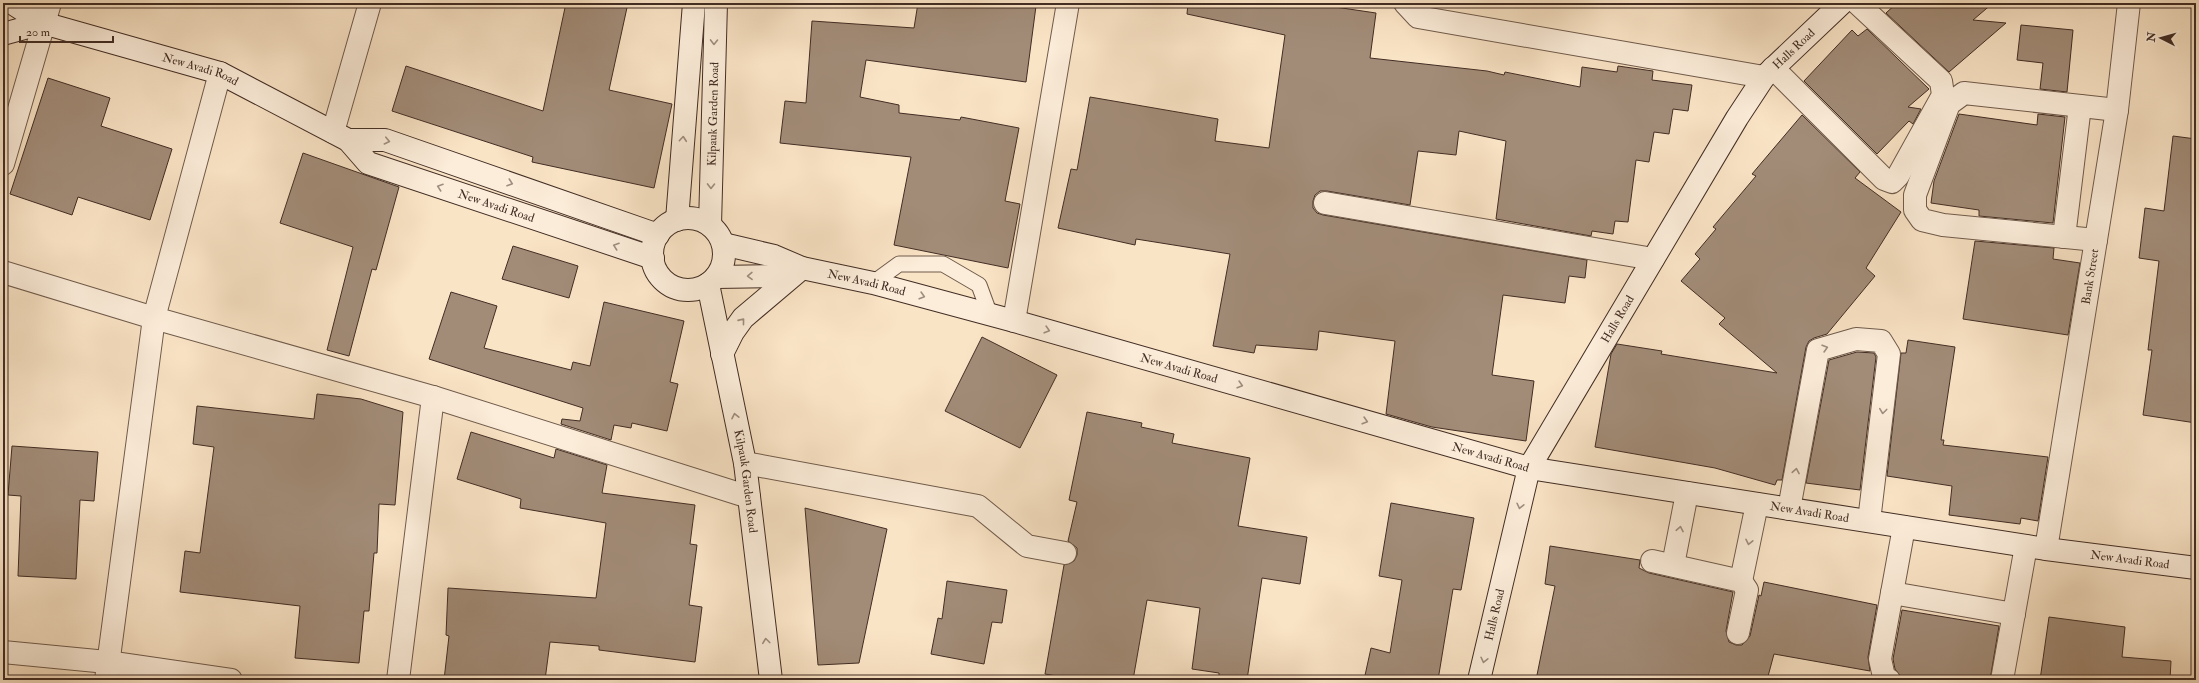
<svg xmlns="http://www.w3.org/2000/svg" width="2199" height="683" viewBox="0 0 2199 683" font-family="'IM FELL Double Pica',serif">
	<style>
		.building { fill: #a28c78; stroke: #422d24 }
		.lines { fill: none; stroke-linecap: round; stroke-linejoin: round }
		.lane-casing { stroke: #705b4c; stroke-width: 17 }
		.street-casing { stroke: #705b4c; stroke-width: 24 }
		.secondary-casing { stroke: #422d24; stroke-width: 24 }
		.lane { stroke: #fcedda; stroke-width: 15 }
		.street { stroke: #fcedda; stroke-width: 22 }
		.secondary { stroke: #fcedda; stroke-width: 22 }
		.oneway { stroke: #9f8d7f }
		.labels { text-anchor: middle; stroke-width: 3; stroke-linejoin: round; paint-order: stroke }
		.street-label { font-size: 12px; fill: #422d24; stroke: #fcedda }
	</style>
	<rect width="100%" height="100%" fill="#fae4c6"/>
	<filter id="stains"><feTurbulence type="fractalNoise" baseFrequency=".005" numOctaves="4"/><feColorMatrix values="0 0 0 0 .2 0 0 0 0 .09 0 0 0 0 .02 0 0 0 .5 -.17"/></filter>
	<radialGradient id="worn" r=".72"><stop offset=".6" stop-color="#630" stop-opacity="0"/><stop offset="1" stop-color="#630" stop-opacity=".3"/></radialGradient>
	<path class="building" d="M566,3H628L609,90L672,104L654,188L532,162L533,157L392,111L406,66L543,111Z
		M918,3H1014L1036,6L1026,82L866,60L860,97L899,105V113L960,120L961,117L1019,128L1005,201L1020,204L1008,268L894,245L911,157L780,143L785,101L806,103L812,21L914,28Z
		M1188,3H1308L1376,13L1370,58L1487,71L1504,75L1505,72L1580,87L1582,67L1617,72L1618,66L1653,71L1652,80L1692,85L1688,111L1673,109L1669,134L1654,132L1649,162L1636,160L1628,222L1615,221L1613,234L1592,231L1591,236L1496,219L1506,141L1459,131L1456,155L1418,151L1410,205L1327,191H1320L1315,195L1313,201V208L1317,213L1323,215L1587,260L1585,278L1569,276L1565,303L1503,295L1492,375L1534,381L1526,441L1432,427L1386,414L1395,341L1319,331L1317,350L1256,345L1254,353L1213,346L1230,254L1136,239L1135,245L1058,228L1071,169L1077,170L1090,97L1218,119L1215,141L1269,148L1285,35L1187,14Z
		M1897,3H1993L1973,20L2006,23L1949,72L1886,13Z
		M2021,25L2073,30L2067,92L2040,89L2043,63L2017,60Z
		M1867,29L1929,89L1908,107L1921,109L1913,124L1909,121L1877,154L1804,81L1852,30L1858,36Z
		M48,78L110,98L101,126L172,149L150,220L78,197L72,215L10,194Z
		M1959,114L2037,125L2038,114L2065,117L2053,223L1979,216V210L1931,203L1934,181Z
		M1802,115L1860,172L1855,178L1901,212L1866,268L1875,276L1827,334L1814,338L1809,341L1806,347L1782,480H1777L1775,485L1715,468L1595,447L1611,354L1617,344L1662,351L1661,354L1777,373L1719,324L1725,318L1681,281L1700,259L1695,254L1716,229L1713,227L1756,176L1752,174Z
		M2173,136L2196,139V423L2143,415L2152,350H2148L2159,261L2139,258L2145,208L2164,211Z
		M303,153L399,187L376,270L372,269L349,356L327,350L353,247L280,223Z
		M1975,241L2054,248L2053,259L2080,263L2068,335L1963,319Z
		M513,246L578,266L569,298L502,279Z
		M451,292L497,306L484,348L571,370L573,362L590,366L604,302L684,321L670,382L678,384L667,431L632,423L631,428L614,425L611,440L561,424L562,419L580,421L583,408L429,359Z
		M982,337L1057,375L1020,448L945,411Z
		M1908,340L1955,347L1941,440H1944L1943,445L2048,457L2038,521L2021,518L2020,524L1949,515L1952,486L1887,476L1901,353H1906Z
		M1857,352L1874,353L1876,357L1860,490L1806,483L1829,360Z
		M317,394L361,399L403,412L395,505L379,504L377,553H374L369,611H364L359,663L295,658L300,606L180,592L185,551L200,553L214,447L193,444L197,406L314,419Z
		M1087,412L1142,423L1141,427L1174,434L1172,443L1250,458L1238,526L1307,537L1300,584L1262,578L1247,680H1219V673L1192,669L1200,608L1147,600L1133,680H1081L1045,674L1064,565L1074,561L1077,555V548L1068,541L1077,502L1069,500Z
		M471,432L554,458L556,449L607,465L602,493L695,505L690,544L697,545L689,605L702,607L695,662L599,650V646L550,642L545,680H444L449,636L446,635L448,588L596,598L606,523L520,508L521,499L457,479Z
		M12,446L98,452L94,501L80,500L76,579L18,576L21,496L8,495Z
		M1391,503L1474,518L1461,590L1453,589L1438,680H1364L1371,648L1390,653L1402,580L1379,576Z
		M805,508L887,529L859,663L818,665Z
		M1550,546L1640,560L1639,568L1649,573L1733,592L1726,631L1729,642L1736,645H1742L1750,636L1759,595L1761,596L1764,582L1877,605L1868,657L1870,671L1774,654L1767,680H1536L1555,586L1545,584Z
		M947,581L1007,590L1002,623L992,622L984,664L931,654L938,618L942,619Z
		M1902,610L1999,626L1990,680H1918L1901,677L1895,669L1893,659Z
		M2049,617L2125,627L2122,657L2171,661L2170,680H2040Z"/>
	<g class="lines">
		<g class="lane-casing">
			<path id="lane" d="M873,283L899,264H943L979,285L990,315"/>
		</g>
		<g class="street-casing">
			<g id="street">
				<path d="M1405,3L1418,17L1764,77"/>
				<path d="M1773,68L1884,179L1892,182L1898,176L1943,95L1941,81L1857,3"/>
				<path d="M333,132L370,3"/>
				<path d="M3,164L50,3"/>
				<path d="M1325,203L1653,259"/>
				<path d="M2064,237L2080,106"/>
				<path d="M2096,240L1943,225L1922,220L1915,210V195L1949,104L1964,93L2117,110"/>
				<path d="M3,272L154,318L433,397L749,497"/>
				<path d="M1014,321L1068,3"/>
				<path d="M745,463L978,506L1027,546L1065,553"/>
				<path d="M1789,509L1818,350L1856,339L1881,341L1889,354L1869,521"/>
				<path id="s1" d="M2046,549L2117,110L2129,3"/>
				<path d="M1652,561L1741,581L1747,590L1738,633"/>
				<path d="M1673,565L1687,493"/>
				<path d="M1741,581L1757,504"/>
				<path d="M1892,593L2014,614"/>
				<path d="M3,652L107,662L231,680"/>
				<path d="M106,680L154,318L220,73"/>
				<path d="M398,680L433,397"/>
				<path d="M1889,680L1884,677L1880,659L1904,527"/>
				<path d="M2002,680L2026,546"/>
			</g>
		</g>
		<g class="secondary-casing">
			<g id="secondary">
				<path id="s2" d="M12,3L43,23L220,73L348,140L368,163L653,258"/>
				<path d="M3,34L43,23"/>
				<path d="M348,140H385L658,235"/>
				<circle cx="688" cy="254" r="36"/>
				<path d="M677,220L694,3"/>
				<path id="s3" d="M710,225L716,3"/>
				<path id="s4" d="M723,244L774,256L802,268L873,283L1014,321L1529,468L2046,549L2196,568"/>
				<path d="M716,277L771,276L797,269"/>
				<path id="s5" d="M708,284L745,463L771,680"/>
				<path d="M722,354L733,332L743,318L802,268"/>
				<path id="s6" d="M1479,680L1529,468L1737,118L1764,77L1842,3"/>
			</g>
		</g>
		<use href="#lane" class="lane"/>
		<use href="#street" class="street"/>
		<use href="#secondary" class="secondary"/>
	</g>
	<defs><path id="oneway-chevron" d="M-2-3.5L2.5 0L-2 3.5" fill="none" stroke-width="1.6" stroke-linecap="round" stroke-linejoin="round"/></defs>
	<g class="oneway">
		<use href="#oneway-chevron" transform="translate(714 42) rotate(91)"/>
		<use href="#oneway-chevron" transform="translate(683 139) rotate(-85)"/>
		<use href="#oneway-chevron" transform="translate(387 141) rotate(13)"/>
		<use href="#oneway-chevron" transform="translate(510 183) rotate(19)"/>
		<use href="#oneway-chevron" transform="translate(711 186) rotate(91)"/>
		<use href="#oneway-chevron" transform="translate(440 187) rotate(-161)"/>
		<use href="#oneway-chevron" transform="translate(616 246) rotate(-161)"/>
		<use href="#oneway-chevron" transform="translate(750 276) rotate(179)"/>
		<use href="#oneway-chevron" transform="translate(922 296) rotate(16)"/>
		<use href="#oneway-chevron" transform="translate(742 321) rotate(-51)"/>
		<use href="#oneway-chevron" transform="translate(1047 330) rotate(16)"/>
		<use href="#oneway-chevron" transform="translate(1825 348) rotate(-16)"/>
		<use href="#oneway-chevron" transform="translate(1240 385) rotate(16)"/>
		<use href="#oneway-chevron" transform="translate(1883 411) rotate(97)"/>
		<use href="#oneway-chevron" transform="translate(735 416) rotate(-102)"/>
		<use href="#oneway-chevron" transform="translate(1365 421) rotate(16)"/>
		<use href="#oneway-chevron" transform="translate(1796 471) rotate(-80)"/>
		<use href="#oneway-chevron" transform="translate(1520 506) rotate(103)"/>
		<use href="#oneway-chevron" transform="translate(1680 529) rotate(-79)"/>
		<use href="#oneway-chevron" transform="translate(1749 542) rotate(102)"/>
		<use href="#oneway-chevron" transform="translate(766 641) rotate(-97)"/>
		<use href="#oneway-chevron" transform="translate(1484 660) rotate(103)"/>
	</g>
	<g class="labels">
		<g class="street-label">
			<text dy="4" stroke="none"><textPath href="#s6" startOffset="715">Halls Road</textPath></text>
			<text dy="4" stroke="none"><textPath href="#s2" startOffset="201">New Avadi Road</textPath></text>
			<text dy="4" stroke="none"><textPath href="#s3" startOffset="111">Kilpauk Garden Road</textPath></text>
			<text dy="4" stroke="none"><textPath href="#s2" startOffset="531">New Avadi Road</textPath></text>
			<text dy="4" stroke="none"><textPath href="#s1" startOffset="276">Bank Street</textPath></text>
			<text dy="4" stroke="none"><textPath href="#s4" startOffset="149">New Avadi Road</textPath></text>
			<text dy="4" stroke="none"><textPath href="#s6" startOffset="391">Halls Road</textPath></text>
			<text dy="4" stroke="none"><textPath href="#s4" startOffset="473">New Avadi Road</textPath></text>
			<text dy="4" stroke="none"><textPath href="#s4" startOffset="797">New Avadi Road</textPath></text>
			<text dy="4" stroke="none"><textPath href="#s5" startOffset="201">Kilpauk Garden Road</textPath></text>
			<text dy="4" stroke="none"><textPath href="#s4" startOffset="1121">New Avadi Road</textPath></text>
			<text dy="4" stroke="none"><textPath href="#s4" startOffset="1445">New Avadi Road</textPath></text>
			<text dy="4" stroke="none"><textPath href="#s6" startOffset="67">Halls Road</textPath></text>
		</g>
	</g>
	<rect width="2199" height="683" fill="none" stroke="#fae4c6" stroke-width="16"/>
	<rect x="4" y="4" width="2191" height="675" fill="none" stroke="#422d24" stroke-width="2"/>
	<rect x="8" y="8" width="2183" height="667" fill="none" stroke="#422d24"/>
	<g transform="translate(2161 38) rotate(276)" stroke="#fcedda" stroke-width="3" paint-order="stroke">
	<path d="M0-3L7 15L0 10L-7 15Z" fill="#422d24"/>
	<text y="-6" font-size="11" font-weight="bold" text-anchor="middle" fill="#422d24">N</text>
	</g>
	<path d="M20 36v6h93v-6" fill="none" stroke="#422d24" stroke-width="2"/>
	<text x="26" y="36" font-size="12" fill="#422d24" stroke="#fcedda" stroke-width="3" paint-order="stroke">20 m</text>
	<rect width="100%" height="100%" filter="url(#stains)"/>
	<rect width="100%" height="100%" fill="url(#worn)"/>
</svg>
